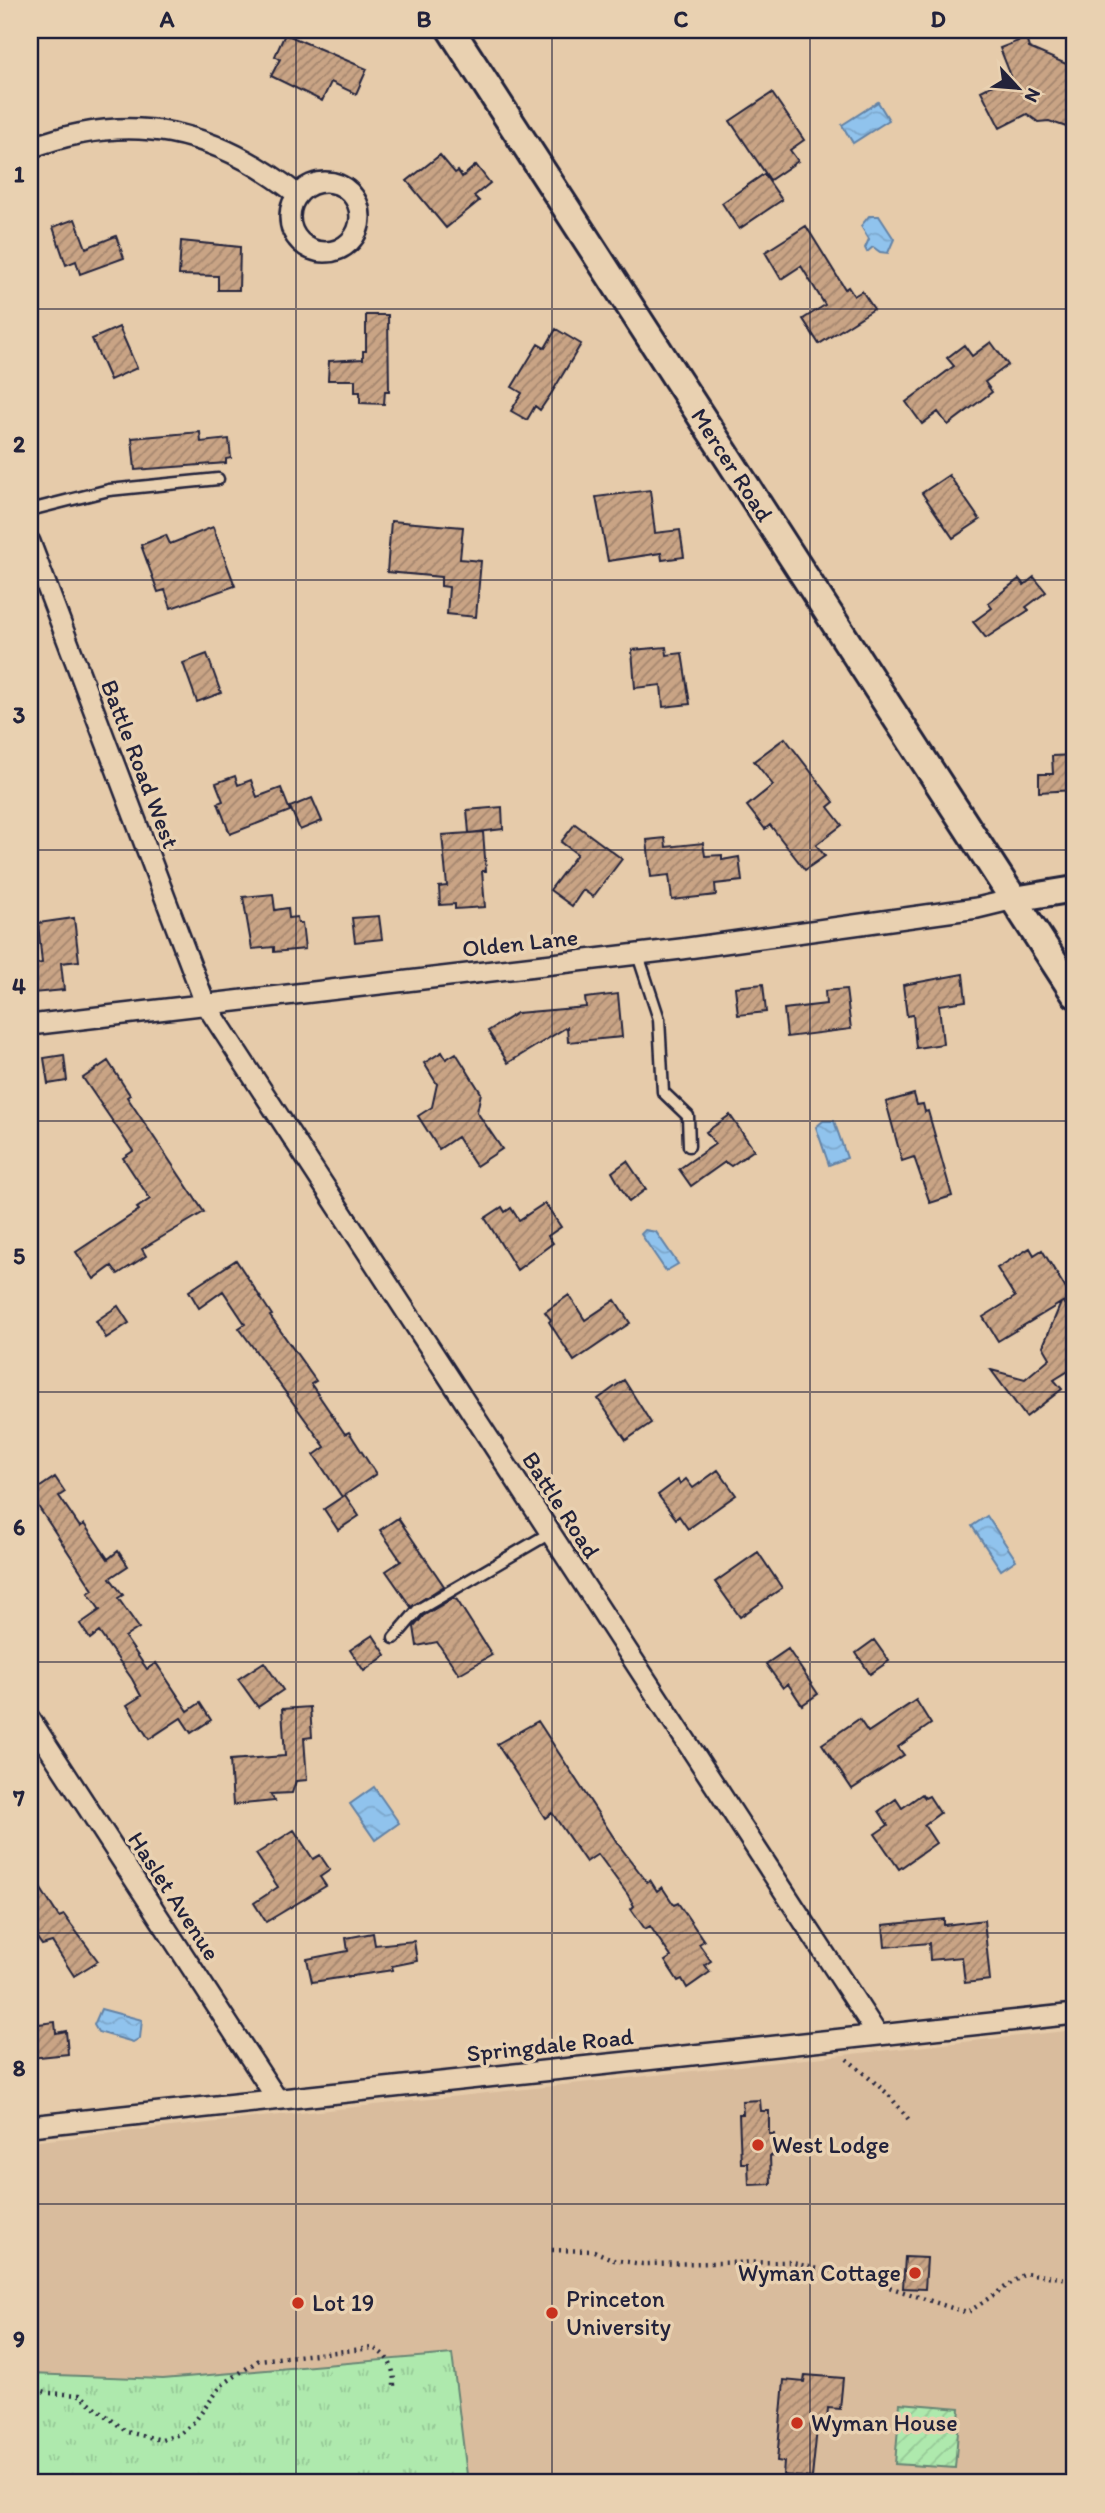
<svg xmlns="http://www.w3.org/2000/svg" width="1105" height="2513" viewBox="0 0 1105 2513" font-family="Itim,sans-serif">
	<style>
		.built { fill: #d9bc9d }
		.grass { fill: url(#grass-tufts); stroke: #688674; stroke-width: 2 }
		.garden { fill: url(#garden-furrows); stroke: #688674; stroke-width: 2 }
		.water { fill: url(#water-waves); stroke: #6483a6; stroke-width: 2 }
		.building { fill: url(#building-hatch); stroke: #22223b; stroke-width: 2 }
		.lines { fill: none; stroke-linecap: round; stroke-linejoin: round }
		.service-casing { stroke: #22223b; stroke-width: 15 }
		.minor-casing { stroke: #22223b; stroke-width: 24 }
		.tertiary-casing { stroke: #22223b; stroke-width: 30 }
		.secondary-casing { stroke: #22223b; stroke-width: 32 }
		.path { stroke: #22223b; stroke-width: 4.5; stroke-dasharray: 2 5; stroke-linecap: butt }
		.service { stroke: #e9d1b1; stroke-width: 10 }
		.minor { stroke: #e9d1b1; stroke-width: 19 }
		.tertiary { stroke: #e9d1b1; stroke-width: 24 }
		.secondary { stroke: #e9d1b1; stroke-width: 26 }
		.grid { fill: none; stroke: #22223b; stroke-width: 2; stroke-opacity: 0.55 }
		.poi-dot { fill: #c8321e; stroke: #e9d1b1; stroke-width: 2.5 }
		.labels { text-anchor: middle; stroke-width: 7; stroke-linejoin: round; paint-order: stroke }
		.street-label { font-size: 24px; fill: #22223b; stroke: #e9d1b1 }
		.poi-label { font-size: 24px; fill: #22223b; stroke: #e9d1b1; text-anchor: start }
		.neatline { fill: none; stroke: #22223b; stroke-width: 2.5 }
		.grid-label { font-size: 23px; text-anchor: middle; font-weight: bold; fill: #22223b }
	</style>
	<defs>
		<pattern id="grass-tufts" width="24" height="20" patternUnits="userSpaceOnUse" patternTransform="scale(1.75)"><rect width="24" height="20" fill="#aee9ad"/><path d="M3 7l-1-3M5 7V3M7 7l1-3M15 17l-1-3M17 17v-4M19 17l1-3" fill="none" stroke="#95c896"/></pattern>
		<pattern id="garden-furrows" width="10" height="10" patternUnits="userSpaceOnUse" patternTransform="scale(1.75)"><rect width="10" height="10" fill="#aee9ad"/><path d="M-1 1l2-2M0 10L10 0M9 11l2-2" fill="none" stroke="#95c896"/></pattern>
		<pattern id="water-waves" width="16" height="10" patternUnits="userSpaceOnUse" patternTransform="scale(1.75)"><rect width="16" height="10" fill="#90c3ed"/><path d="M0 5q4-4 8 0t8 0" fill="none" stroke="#7ca7cc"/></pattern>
		<pattern id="building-hatch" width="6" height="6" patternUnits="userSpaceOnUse" patternTransform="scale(1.75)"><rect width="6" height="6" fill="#c9a485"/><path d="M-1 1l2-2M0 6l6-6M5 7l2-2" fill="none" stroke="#a3856e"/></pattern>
	</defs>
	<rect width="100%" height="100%" fill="#e6cbaa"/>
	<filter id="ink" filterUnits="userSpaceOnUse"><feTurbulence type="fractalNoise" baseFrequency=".0143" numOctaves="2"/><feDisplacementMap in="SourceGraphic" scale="14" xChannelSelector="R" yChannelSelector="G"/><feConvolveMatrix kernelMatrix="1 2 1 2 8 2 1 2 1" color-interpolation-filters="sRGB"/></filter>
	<g filter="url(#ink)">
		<path class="built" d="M1075,2030V2483H30V2142Z"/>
		<path class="grass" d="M452,2354L468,2483H30V2374L163,2379Z"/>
		<path class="garden" d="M900,2403L960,2408L955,2468L895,2464Z"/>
		<path class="water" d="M878,102L889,120L853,143L842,125Z
			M869,216H879L894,239L888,253L880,252L873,247L867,252L865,248L869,239L861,226Z
			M823,1121H834L847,1158L829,1165L816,1127Z
			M645,1230L656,1232L678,1264L666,1271L641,1234Z
			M987,1516L1016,1560L1001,1570L972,1526Z
			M374,1787L399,1823L375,1840L350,1804Z
			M101,2009L142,2020L140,2038L133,2042L98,2032L94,2025Z"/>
		<path class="building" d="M285,34L367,69L356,94L331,82L322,101L271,76L280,59L275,56Z
			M1026,38L1029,48L1071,66L1067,75L1075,79V130L1049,121L1038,122L1027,114L1000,128L981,91L1011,76L1000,48Z
			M772,93L804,140L790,150L798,161L770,180L730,121Z
			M440,155L455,173L458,171L462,177L476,165L490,183L474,196L479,201L446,228L407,181Z
			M764,174L782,200L739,229L722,203Z
			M75,219L86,248L116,236L124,258L80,274L76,261L66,265L53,227Z
			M806,226L845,289L848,287L854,296L862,291L874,309L819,344L803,319L825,305L801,266L781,279L765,252Z
			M181,241L240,247L239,290H218V276L179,275Z
			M366,315H388L389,391H385L384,404L360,403V392H355V380H328L329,361L363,359V351H366Z
			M119,327L137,368L110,380L92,339Z
			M556,329L581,344L551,394L540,410L535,406L527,420L511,411L522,393L512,387L538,344L545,348Z
			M991,342L1008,365L985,382L992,392L948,425L938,412L922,424L906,402L954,366L947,358L964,345L972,356Z
			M200,432L201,442L229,439L231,458L226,459V463L135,470L132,438Z
			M949,475L980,520L953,538L922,493Z
			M650,490L655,533L680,530L684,557L662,560L661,553L608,561L596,497Z
			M391,521L463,527L460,559L481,561L476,617L447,614L449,587L441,586V577L387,572Z
			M213,527L235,586L171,608L165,590L158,592L141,545L166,535L170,544Z
			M1034,577L1046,592L1026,607L1029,610L986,638L973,622L992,608L988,603L1019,579L1024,585Z
			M666,647L667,655L682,653L690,704L663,707L661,685L635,688L632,650Z
			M207,654L221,693L197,702L183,663Z
			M785,738L834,802L828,807L842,825L816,845L825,856L805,870L770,825L765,829L747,806L773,785L754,761Z
			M1075,755V790L1039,792V774H1053L1052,756Z
			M235,776L238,785L251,780L257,797L281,788L290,811L230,834L218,803L223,801L216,783Z
			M312,798L322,821L300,830L290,807Z
			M502,807L503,829L469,833L467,810Z
			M575,824L622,859L593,897L583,890L572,906L550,890L577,854L561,842Z
			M483,832L486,871H482L485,907L455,909V904L440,905L439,887L447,886L442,835Z
			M665,838L666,847L703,843L705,856L722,855V860L739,857L742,881L715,884L716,895L672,900L669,875L651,877L647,840Z
			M273,894L275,910L288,908L289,918L297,917L298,923H302L305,949L274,952V947L252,949L243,897Z
			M379,916L382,939L355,942L352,918Z
			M74,918L79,961L61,963L64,990L33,993L30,965L42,963L38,923Z
			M963,974L966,1001L939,1005L943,1044L916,1048L913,1015L907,1016L903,985Z
			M763,984L766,1012L738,1015L735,987Z
			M846,989L851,1029L787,1037L784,1009L826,1004L825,991Z
			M618,994L622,1037L568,1042L567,1027L508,1063L488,1031L517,1013L586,1007L585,998Z
			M442,1052L446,1059L456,1053L481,1093L477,1112L502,1149L476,1166L457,1137L439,1149L418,1116L432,1107L437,1084L424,1063Z
			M64,1055L67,1081L48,1084L44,1058Z
			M108,1061L130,1095L127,1097L204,1212L142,1249L146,1256L118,1274L112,1266L94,1279L76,1252L139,1210L137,1208L150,1199L123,1158L133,1151L83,1078Z
			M914,1094L917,1105L923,1104L925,1112L928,1111L952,1196L930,1203L914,1157L902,1161L886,1102Z
			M730,1115L754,1150L731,1166L725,1162L691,1186L679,1169L715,1144L706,1132Z
			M627,1161L646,1189L629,1202L612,1172Z
			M545,1203L561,1227L548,1236L553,1243L517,1270L485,1218L502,1207L505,1212L511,1208L519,1220Z
			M1030,1248L1034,1255L1042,1250L1071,1297L1063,1302L1075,1322V1367L1054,1380L1062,1389L1026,1417L991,1370L1025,1379L1050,1358L1043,1346L1061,1303L998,1341L983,1317L1015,1297L997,1268Z
			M236,1260L272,1315L270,1316L316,1381L311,1384L345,1434L349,1432L376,1474L342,1497L314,1455L325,1447L239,1328L245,1324L223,1291L199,1308L189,1291Z
			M569,1295L585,1320L615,1300L630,1323L574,1361L549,1322L551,1320L545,1312Z
			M118,1306L129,1323L106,1338L96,1321Z
			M624,1380L651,1423L626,1440L598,1399Z
			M718,1470L736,1495L688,1529L679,1516L676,1519L658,1495L678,1480L680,1484L686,1479L693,1488Z
			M55,1477L65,1492L59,1496L80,1527L84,1524L108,1559L118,1551L128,1566L110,1578L123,1595L118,1598L139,1628L125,1637L147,1669L156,1663L188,1711L200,1703L211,1720L191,1733L181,1718L149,1739L127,1705L141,1696L132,1679L99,1632L90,1639L80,1624L100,1610L88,1593L93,1590L30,1494Z
			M345,1495L359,1516L338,1530L324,1509Z
			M398,1518L444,1586L411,1607L386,1571L401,1561L380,1530Z
			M758,1552L782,1588L740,1617L715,1582Z
			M453,1598L457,1600L492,1655L459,1674L437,1642L417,1646L414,1627L423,1616Z
			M373,1635L386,1655L364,1671L350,1650Z
			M874,1640L889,1661L870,1674L856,1653Z
			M788,1649L818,1694L802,1705L788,1684L783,1688L766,1664Z
			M264,1662L283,1690L258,1707L238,1679Z
			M916,1700L931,1724L898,1747L904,1755L852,1789L822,1744L859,1719L868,1732Z
			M310,1707L312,1737L304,1738L307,1780L296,1781L292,1793L270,1794L275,1801L233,1805L230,1760L285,1756L282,1709Z
			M538,1721L618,1844L647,1882L650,1880L657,1891L662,1887L674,1905L678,1903L704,1941L699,1944L711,1961L705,1965L710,1972L687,1988L682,1979L678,1981L665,1961L671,1957L650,1926L645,1929L631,1909L634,1906L628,1895L598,1854L586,1862L552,1813L545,1818L497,1744Z
			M922,1794L925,1798L929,1796L940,1813L924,1825L936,1843L899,1869L875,1834L888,1825L879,1811L896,1799L902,1808Z
			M294,1830L313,1859L320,1855L330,1870L320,1877L326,1886L266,1922L254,1903L278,1887L256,1854Z
			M30,1872L59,1917L64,1915L98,1961L74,1976L52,1942L42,1945L30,1928Z
			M944,1919V1925L984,1920L990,1980L965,1983L962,1957L930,1960L929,1943L885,1947L883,1925Z
			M373,1933L375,1945L414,1941L417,1961L392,1966L393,1970L312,1982L307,1959L348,1951L346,1938Z
			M55,2022L56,2033L66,2031L68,2054L30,2058V2025Z
			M760,2100L761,2111H769V2134H774L775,2155L770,2156L771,2184L749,2185L748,2163H741L739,2114H743L742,2101Z
			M905,2257L927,2258L925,2289L903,2288Z
			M805,2375L843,2378L840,2409L828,2408L827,2420L818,2419L812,2478L783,2475L784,2462L777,2461L784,2380L804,2382Z"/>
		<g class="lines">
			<g class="service-casing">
				<path id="service" d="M30,510L109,490L218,479
					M638,955L659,1019L663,1092L688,1116L689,1146
					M394,1638L418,1610L550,1533"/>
			</g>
			<g class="minor-casing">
				<path id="minor" d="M30,148C131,110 214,129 298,195
					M290 217a35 35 0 1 1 70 0a35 35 0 1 1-70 0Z
					M30,542L205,1003L877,2034
					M30,1025L681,949L977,908L1014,899
					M30,1719L277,2099
					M30,2126L1075,2014"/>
			</g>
			<g class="tertiary-casing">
				<path id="tertiary" d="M1014,899L1075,889"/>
			</g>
			<g class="secondary-casing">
				<path id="secondary" d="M451,30L1075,994"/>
			</g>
			<path class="path" d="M847,2059L888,2094L910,2121
				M552,2250L594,2251L614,2260L642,2264L789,2262L880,2284L967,2313L1026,2273L1075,2280
				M30,2387L49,2393L80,2395L127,2432L162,2440L180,2434L195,2421L222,2385L259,2360L373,2348C390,2357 394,2367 394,2386"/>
			<use href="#service" class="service"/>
			<use href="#minor" class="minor"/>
			<use href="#tertiary" class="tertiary"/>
			<use href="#secondary" class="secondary"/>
		</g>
	</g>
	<path class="grid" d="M296,30V2483M552,30V2483M810,30V2483M30,309H1075M30,580H1075M30,850H1075M30,1121H1075M30,1392H1075M30,1662H1075M30,1933H1075M30,2204H1075"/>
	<g class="poi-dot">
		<circle cx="758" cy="2145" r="7"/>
		<circle cx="915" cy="2273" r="7"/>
		<circle cx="298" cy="2303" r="7"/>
		<circle cx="552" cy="2313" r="7"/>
		<circle cx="797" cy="2423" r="7"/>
	</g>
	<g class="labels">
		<g class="street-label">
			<text transform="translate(732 465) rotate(57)" y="8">Mercer Road</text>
			<text transform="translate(140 764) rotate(69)" y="8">Battle Road West</text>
			<text transform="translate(520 943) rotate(-6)" y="8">Olden Lane</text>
			<text transform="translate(561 1505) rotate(57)" y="8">Battle Road</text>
			<text transform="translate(174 1896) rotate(57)" y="8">Haslet Avenue</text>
			<text transform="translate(550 2045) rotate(-6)" y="8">Springdale Road</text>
		</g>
		<g class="poi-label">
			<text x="772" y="2153">West Lodge</text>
			<text x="901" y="2281" text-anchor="end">Wyman Cottage</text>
			<text x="566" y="2307">Princeton<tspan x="566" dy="28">University</tspan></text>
			<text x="312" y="2311">Lot 19</text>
			<text x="811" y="2431">Wyman House</text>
		</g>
	</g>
	<rect width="1105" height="2513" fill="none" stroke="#e9d1b1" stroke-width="77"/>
	<g transform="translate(1018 88) rotate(116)" stroke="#e9d1b1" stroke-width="5" paint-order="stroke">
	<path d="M0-5L12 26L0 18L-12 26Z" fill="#22223b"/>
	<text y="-10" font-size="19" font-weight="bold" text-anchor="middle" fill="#22223b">N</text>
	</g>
	<rect x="38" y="38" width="1028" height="2436" class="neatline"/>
	<g class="grid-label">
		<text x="167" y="27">A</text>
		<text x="424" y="27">B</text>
		<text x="681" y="27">C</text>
		<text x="938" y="27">D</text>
		<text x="19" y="182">1</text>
		<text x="19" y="452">2</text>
		<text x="19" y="723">3</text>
		<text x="19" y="994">4</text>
		<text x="19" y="1264">5</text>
		<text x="19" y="1535">6</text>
		<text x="19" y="1806">7</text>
		<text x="19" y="2076">8</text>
		<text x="19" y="2347">9</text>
	</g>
</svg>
